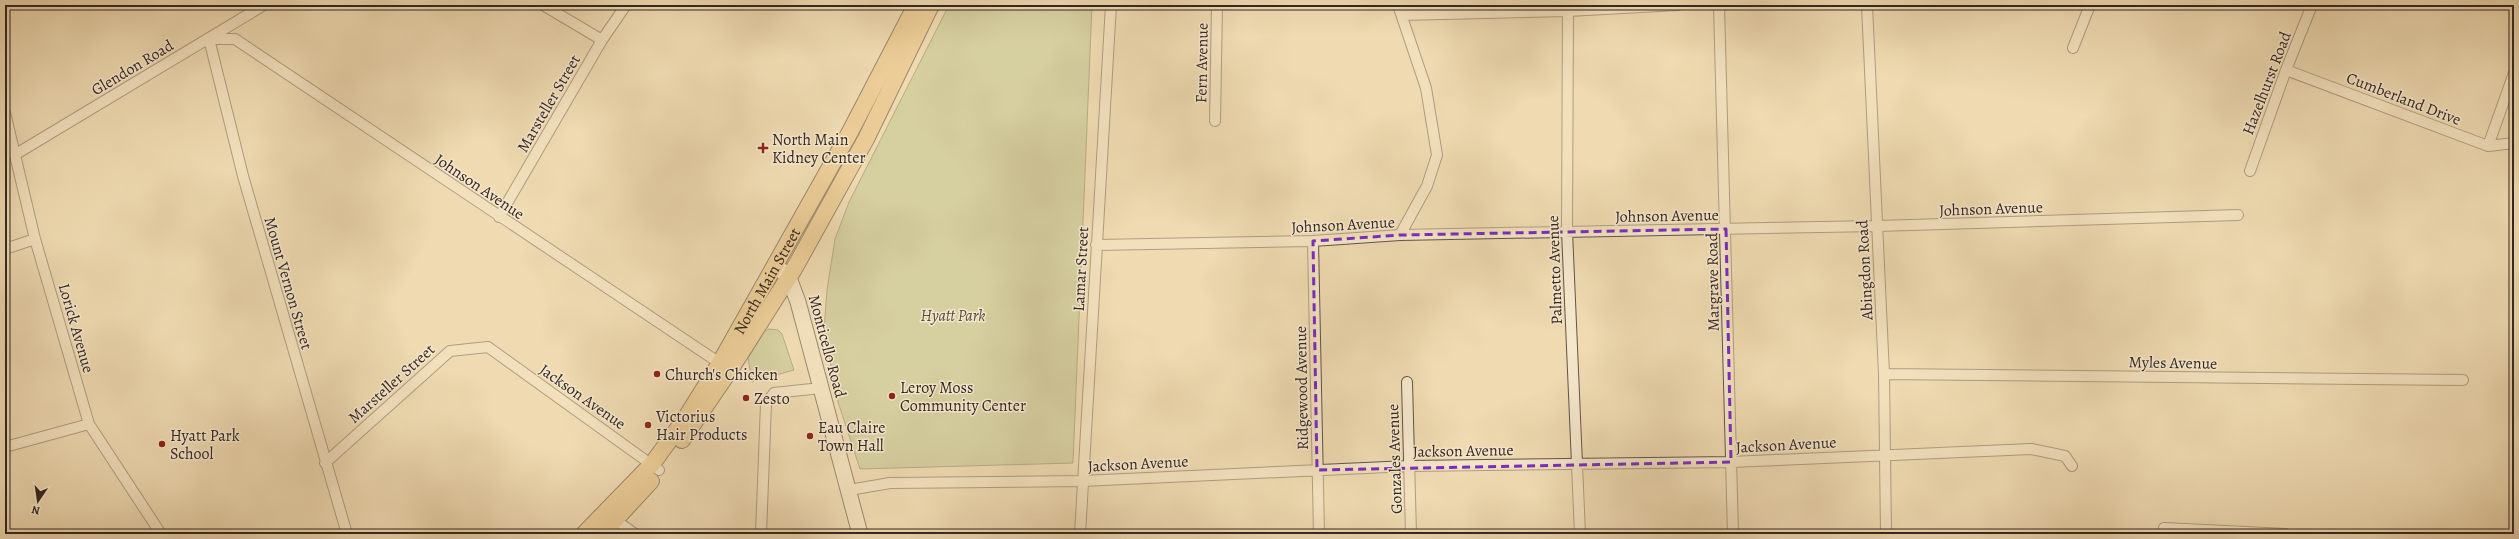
<svg xmlns="http://www.w3.org/2000/svg" width="2519" height="539" viewBox="0 0 2519 539" font-family="Alegreya,serif">
	<style>
		.green { fill: #b8c08c; stroke: #767457 }
		.lines { fill: none; stroke-linecap: round; stroke-linejoin: round }
		.minor-casing { stroke: #625446; stroke-width: 12 }
		.secondary-casing { stroke: #332722; stroke-width: 17 }
		.primary-casing { stroke: #332722; stroke-width: 18 }
		.minor { stroke: #f5e7cc; stroke-width: 10 }
		.secondary { stroke: #f5e7cc; stroke-width: 15 }
		.primary { stroke: #e8bd78; stroke-width: 16 }
		.marked { fill: none; stroke: #7b2cbf; stroke-width: 3; stroke-dasharray: 8 5; stroke-linejoin: round }
		.poi-dot { fill: #8f2418; stroke: #f5e7cc; stroke-width: 1.5 }
		.labels { text-anchor: middle; stroke-width: 3; stroke-linejoin: round; paint-order: stroke }
		.street-label { font-size: 16px; fill: #332722; stroke: #f5e7cc }
		.poi-label { font-size: 16px; fill: #332722; stroke: #f5e7cc; text-anchor: start }
		.park-label { font-size: 16px; font-style: italic; fill: #544d3c; stroke: #f5e7cc }
	</style>
	<rect width="100%" height="100%" fill="#efdab1"/>
	<filter id="stains"><feTurbulence type="fractalNoise" baseFrequency=".005" numOctaves="4"/><feColorMatrix values="0 0 0 0 .2 0 0 0 0 .09 0 0 0 0 .02 0 0 0 .5 -.17"/></filter>
	<radialGradient id="worn" r=".72"><stop offset=".6" stop-color="#630" stop-opacity="0"/><stop offset="1" stop-color="#630" stop-opacity=".3"/></radialGradient>
	<path class="green" d="M949,5H1092L1073,463L860,469L838,402L824,330L827,290L835,239L849,202Z
		M769,329L778,330L782,334L794,370L752,382L748,358L763,332Z"/>
	<g class="lines">
		<g class="minor-casing">
			<path id="minor" d="M543,5L602,40
				M1398,5L1426,88L1437,155L1427,186L1400,235
				M1568,5L1567,231L1580,534
				M1719,5L1733,534
				M1867,5L1884,374L1886,534
				M1402,15L1568,11L1678,5
				M2073,48L2090,5
				M2286,70L2488,146L2514,143
				M5,113L35,239L89,424L161,534
				M1215,121L1217,5
				M2488,146L2514,73
				M16,154L264,5
				M2250,171L2286,70L2312,5
				M499,217L602,40L626,5
				M1313,241L1319,534
				M1096,245L1313,241L1400,235L1877,226L2238,215
				M5,249L35,239
				M1884,374L2463,380
				M1407,382L1411,534
				M5,447L89,424
				M325,463L450,351L488,347L659,470
				M849,490L890,483L1082,481L1409,466L1731,462L2031,449L2065,456L2072,466
				M611,517L635,534
				M2164,528L2286,534
				M347,534L243,176L209,39H235L724,366
				M761,534L766,404L774,393L821,388
				M1080,534L1111,5"/>
		</g>
		<g class="secondary-casing">
			<path id="secondary" d="M776,265L789,278L798,302L860,534"/>
		</g>
		<g class="primary-casing">
			<g id="primary">
				<path d="M682,440L730,370L794,269L866,139L931,5"/>
				<path id="s1" d="M584,534L652,464L685,419L720,363L850,132L916,5"/>
				<path d="M602,534L651,481"/>
			</g>
		</g>
		<use href="#minor" class="minor"/>
		<use href="#secondary" class="secondary"/>
		<use href="#primary" class="primary"/>
	</g>
	<path d="M0 0H2519V539H0ZM1726,229L1731,462L1317,470L1313,241L1400,235Z" fill="#efdab1" fill-opacity=".55" fill-rule="evenodd"/>
	<path class="marked" d="M1726,229L1731,462L1317,470L1313,241L1400,235Z"/>
	<g class="poi-dot">
		<path d="M761 142h4v4h4v4h-4v4h-4v-4h-4v-4h4z"/>
		<circle cx="657" cy="374" r="4"/>
		<circle cx="892" cy="396" r="4"/>
		<circle cx="746" cy="398" r="4"/>
		<circle cx="648" cy="425" r="4"/>
		<circle cx="810" cy="436" r="4"/>
		<circle cx="162" cy="444" r="4"/>
	</g>
	<g class="labels">
		<g class="street-label">
			<text transform="translate(1201 63) rotate(-89)" y="6">Fern Avenue</text>
			<text transform="translate(132 67) rotate(-31)" y="6">Glendon Road</text>
			<text transform="translate(2266 83) rotate(-69)" y="6">Hazelhurst Road</text>
			<text transform="translate(2404 98) rotate(21)" y="6">Cumberland Drive</text>
			<text transform="translate(548 103) rotate(-60)" y="6">Marsteller Street</text>
			<text transform="translate(480 186) rotate(34)" y="6">Johnson Avenue</text>
			<text transform="translate(1991 208) rotate(-2)" y="6">Johnson Avenue</text>
			<text transform="translate(1667 215) rotate(-1)" y="6">Johnson Avenue</text>
			<text transform="translate(1343 224) rotate(-3)" y="6">Johnson Avenue</text>
			<text transform="translate(1080 269) rotate(-87)" y="6">Lamar Street</text>
			<text transform="translate(1554 270) rotate(-92)" y="6">Palmetto Avenue</text>
			<text transform="translate(1864 270) rotate(-93)" y="6">Abingdon Road</text>
			<text dy="6" stroke="none"><textPath href="#s1" startOffset="314">North Main Street</textPath></text>
			<text transform="translate(1712 282) rotate(-91)" y="6">Margrave Road</text>
			<text transform="translate(289 283) rotate(74)" y="6">Mount Vernon Street</text>
			<text transform="translate(77 328) rotate(74)" y="6">Lorick Avenue</text>
			<text transform="translate(828 346) rotate(75)" y="6">Monticello Road</text>
			<text transform="translate(2173 362) rotate(1)" y="6">Myles Avenue</text>
			<text transform="translate(391 383) rotate(-42)" y="6">Marsteller Street</text>
			<text transform="translate(1301 388) rotate(-91)" y="6">Ridgewood Avenue</text>
			<text transform="translate(583 396) rotate(35)" y="6">Jackson Avenue</text>
			<text transform="translate(1786 444) rotate(-3)" y="6">Jackson Avenue</text>
			<text transform="translate(1463 450) rotate(-1)" y="6">Jackson Avenue</text>
			<text transform="translate(1394 459) rotate(-92)" y="6">Gonzales Avenue</text>
			<text transform="translate(1138 463) rotate(-3)" y="6">Jackson Avenue</text>
		</g>
		<g class="poi-label">
			<text x="772" y="145">North Main<tspan x="772" dy="18">Kidney Center</tspan></text>
			<text x="665" y="380">Church's Chicken</text>
			<text x="900" y="393">Leroy Moss<tspan x="900" dy="18">Community Center</tspan></text>
			<text x="754" y="404">Zesto</text>
			<text x="656" y="422">Victorius<tspan x="656" dy="18">Hair Products</tspan></text>
			<text x="818" y="433">Eau Claire<tspan x="818" dy="18">Town Hall</tspan></text>
			<text x="170" y="441">Hyatt Park<tspan x="170" dy="18">School</tspan></text>
		</g>
		<g class="park-label">
			<text x="953" y="321">Hyatt Park</text>
		</g>
	</g>
	<rect width="2519" height="539" fill="none" stroke="#efdab1" stroke-width="20"/>
	<rect x="6" y="6" width="2507" height="527" fill="none" stroke="#332722" stroke-width="2"/>
	<rect x="10" y="10" width="2499" height="519" fill="none" stroke="#332722"/>
	<g transform="translate(38 501) rotate(193)" stroke="#f5e7cc" stroke-width="3" paint-order="stroke">
	<path d="M0-3L7 15L0 10L-7 15Z" fill="#332722"/>
	<text y="-6" font-size="11" font-weight="bold" text-anchor="middle" fill="#332722">N</text>
	</g>
	<rect width="100%" height="100%" filter="url(#stains)"/>
	<rect width="100%" height="100%" fill="url(#worn)"/>
</svg>
